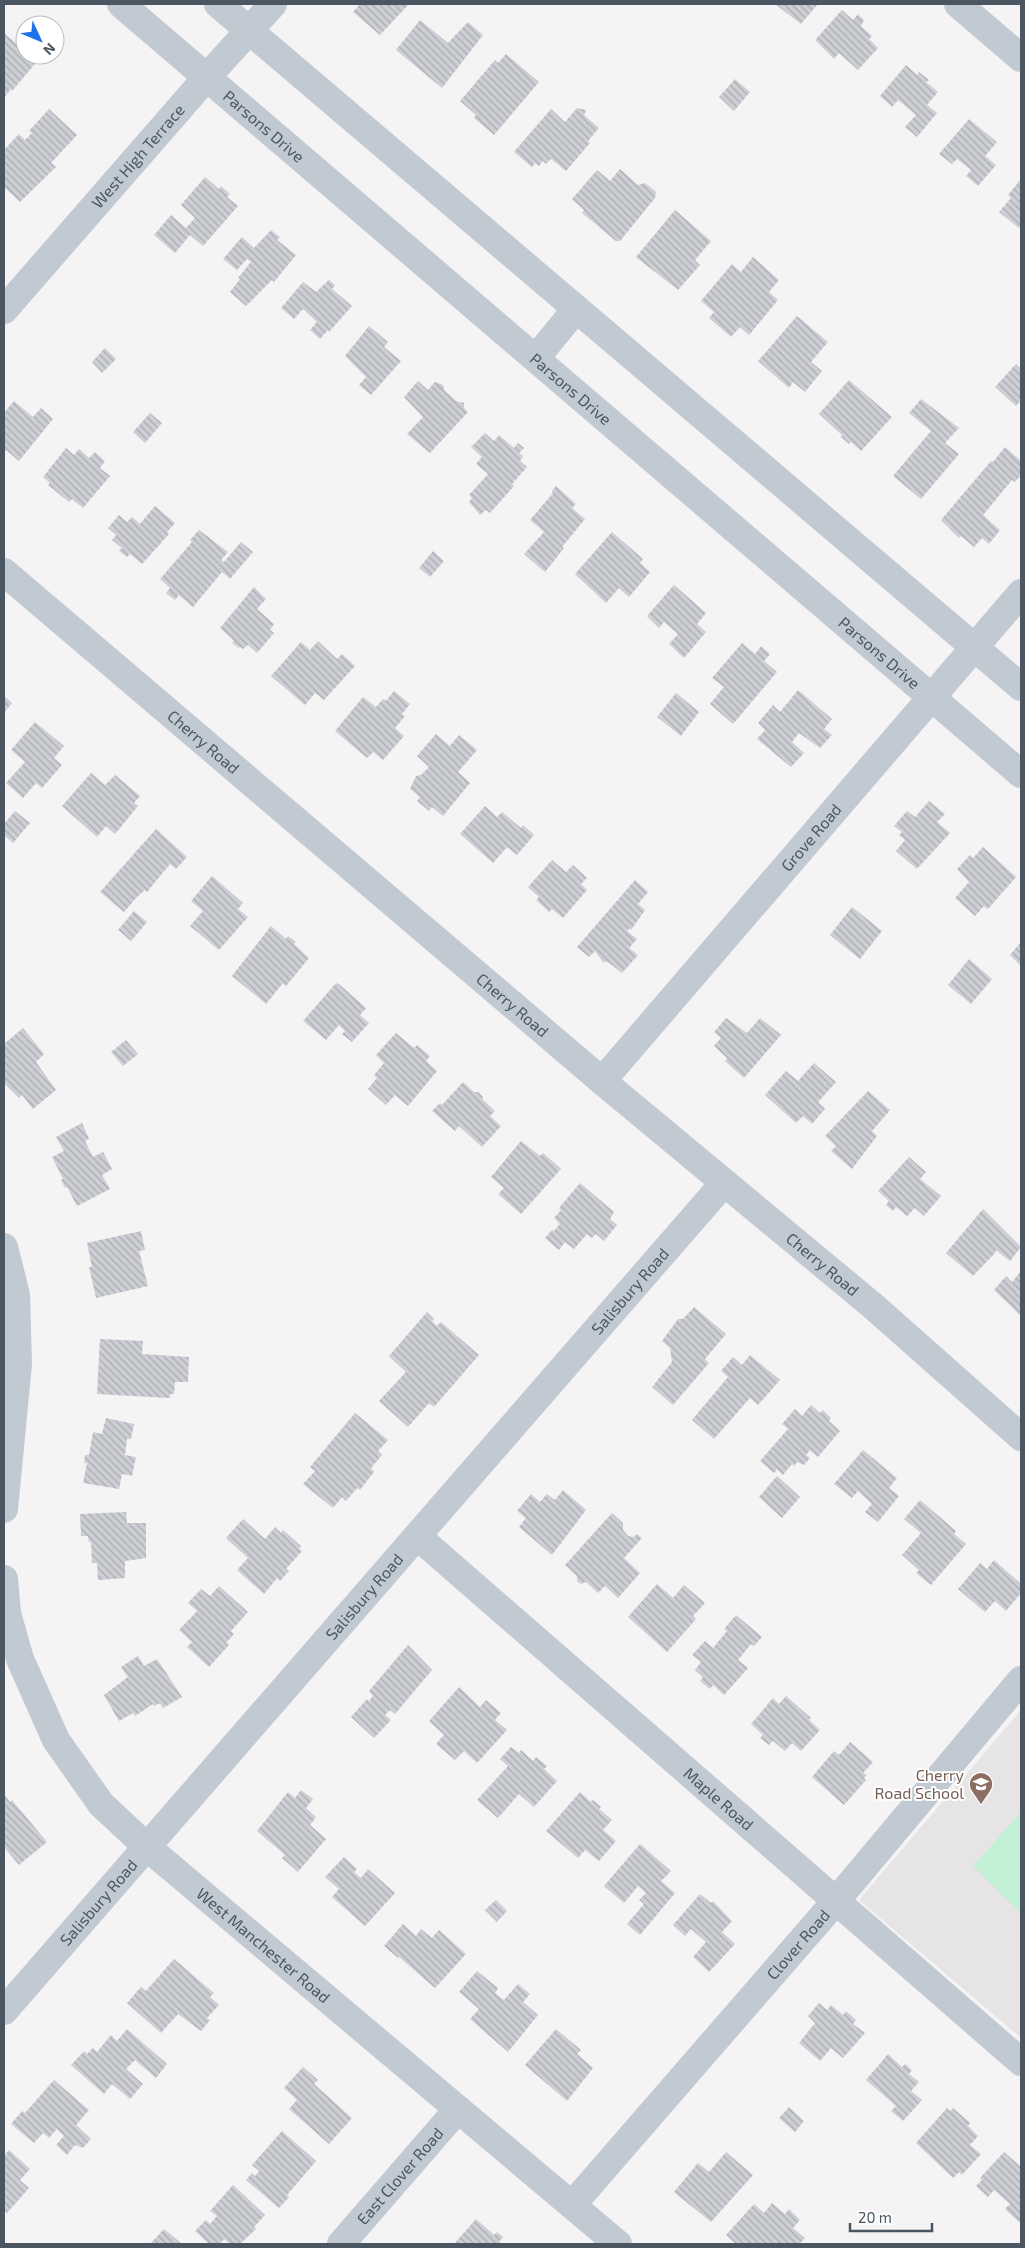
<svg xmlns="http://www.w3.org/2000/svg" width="1025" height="2248" viewBox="0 0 1025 2248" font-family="'Exo 2',sans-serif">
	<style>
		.education { fill: #e6e4e5 }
		.pitch { fill: #c3f1d5 }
		.building { fill: url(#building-back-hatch) }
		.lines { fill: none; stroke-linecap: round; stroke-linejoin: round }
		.minor { stroke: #c1cad2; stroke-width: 28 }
		.labels { text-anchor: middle; stroke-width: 4; stroke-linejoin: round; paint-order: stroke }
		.street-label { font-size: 16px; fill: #4a5661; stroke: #fff }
		.education-label { font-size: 16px; fill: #785e54; stroke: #fff; text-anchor: end }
	</style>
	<defs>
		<pattern id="building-back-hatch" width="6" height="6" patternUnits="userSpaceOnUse" patternTransform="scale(1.25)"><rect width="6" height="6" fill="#cdcfd5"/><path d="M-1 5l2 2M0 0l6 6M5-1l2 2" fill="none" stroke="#a8abb0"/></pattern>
	</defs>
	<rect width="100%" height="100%" fill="#f5f3f3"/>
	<path class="education" d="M1021,1710V2038L859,1900Z"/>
	<path class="pitch" d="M1021,1812V1913L973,1866Z"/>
	<path class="building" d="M360,4H409L380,35L353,12Z
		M775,4H818L801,24Z
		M842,10L853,20L858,14L864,20L861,26L872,36L869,39L878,48L858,70L839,53L834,59L815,40Z
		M420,20L448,43L468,22L483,35L442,88L396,50Z
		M4,33L19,46L17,49L35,64L12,91L11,89L4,98Z
		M506,54L539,82L494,135L474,118L476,115L460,101L495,60L498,63Z
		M906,65L917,75L919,72L929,80L926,82L938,92L927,105L937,113L917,137L905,127L916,115L898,100L892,107L880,96Z
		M735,79L750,92L734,111L719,97Z
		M577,108L586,110L584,115L599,128L588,141L590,143L566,171L551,159L546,164L543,161L539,166L535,163L532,167L514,152L551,109L565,122Z
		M49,109L77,135L51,163L56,167L20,202L4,187V150L19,134L25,140L32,133L29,131Z
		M969,119L997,142L985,156L996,165L978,186L966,176L971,170L957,159L952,164L939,154Z
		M620,169L638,185L645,183L656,192L655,198L620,241H616L582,213L584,210L572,199L597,170L610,181Z
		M205,177L219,189L221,186L230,194L227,197L238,206L203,246L190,235L175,253L154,235L171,215L186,228L195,218L181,205Z
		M1021,179V225L1019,228L999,212L1011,198L1008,195Z
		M675,210L711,241L695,260L700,265L678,290L636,257Z
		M271,230L280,237L277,240L296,255L274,282L272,280L246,306L230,292L240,279L238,278L251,262L247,259L237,270L223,259L242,237L254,248Z
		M753,257L779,280L769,292L778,300L749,335L740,327L731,337L709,318L714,312L701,301L732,264L741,272Z
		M329,280L335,285L332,289L352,306L329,332L328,330L320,339L310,330L317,322L303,309L294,319L281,308L303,282L316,292Z
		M797,316L828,342L811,362L822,371L805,392L793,382L789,388L758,361Z
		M369,326L388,342L384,347L401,361L371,395L359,385L366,377L345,356Z
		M105,348L116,359L102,373L92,362Z
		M1016,364L1021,369V400L1016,406L995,387Z
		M849,380L892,417L861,451L851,442L849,444L841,437L842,435L819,414Z
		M418,381L428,390L435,382L441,384L444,386V390L456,401L464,403V408L468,412L430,453L407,434L423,417L404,397Z
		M921,399L959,428L945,443L959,454L921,499L893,476L931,431L909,413Z
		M14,401L33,417L41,408L53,419L19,461L6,450L4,453V413Z
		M150,413L162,423L145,443L133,432Z
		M485,433L494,441L499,435L514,448L518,443L524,448L519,453L523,456L520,461L527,467L512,484L514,486L490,513L486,510L480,515L469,502L472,498L469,495L488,474L476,464L482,457L471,447Z
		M1005,447L1021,461V475L1015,482L1012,480L983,515L1000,530L989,544L982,538L974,547L961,536L959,538L941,520L991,461L993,462Z
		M66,448L74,455L79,449L89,458L95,452L105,461L100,468L110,476L83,508L72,499L69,502L48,485L50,483L43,477Z
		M556,486L576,504L572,508L585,519L562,547L564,548L545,572L524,554L544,532L530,520L553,493L552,491Z
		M155,506L175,523L167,532L169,534L142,564L130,554L127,557L119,551L122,548L112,540L116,535L108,528L119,515L127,522L132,517L140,524Z
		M199,530L228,552L221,560L224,562L241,542L253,552L230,579L222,572L193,607L179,595L175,600L166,593L170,588L160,579L192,542L190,540Z
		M612,532L643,559L640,563L650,572L629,597L619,588L606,603L575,574Z
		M433,551L444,561L430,577L419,568Z
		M674,585L706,613L697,624L706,632L684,658L669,644L678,634L664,622L659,628L647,616Z
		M254,587L266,599L257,609L274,624L270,630L274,633L257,653L248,645L243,649L240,647L239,648L232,643L234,641L220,628Z
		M318,641L337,659L342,654L355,666L324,700L315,693L305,705L271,676L301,642L310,650Z
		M742,643L755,654L761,646L770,654L764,661L777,672L733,724L710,704L724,687L712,678Z
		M798,690L832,719L824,729L832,735L820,748L799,733L792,742L804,753L791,767L757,739L765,730L758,723L773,705L780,712Z
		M394,691L410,704L402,714L405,716L395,728L404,736L383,760L373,752L367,758L335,731L363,697L376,707L383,699L386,701Z
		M676,693L699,712L681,736L657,717Z
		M4,696L12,703L4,713Z
		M35,722L64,746L54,758L62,765L42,788L36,783L23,798L6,783L25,762L11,750Z
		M436,734L450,746L459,735L477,750L458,772L470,783L443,816L432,807L429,811L417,801L420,797L410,789L416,776L421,775L429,767L417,756Z
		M91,773L105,785L115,775L140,796L134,803L138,806L115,834L106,826L97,837L62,806Z
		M929,801L945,814L937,822L950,833L917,869L896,851L905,840L899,835L902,832L894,826L907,811L915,817Z
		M485,806L497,817L502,812L521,828L523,825L534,835L517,855L507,847L493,863L460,834Z
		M15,811L30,823L13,843L4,835V824Z
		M156,829L187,857L176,869L170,864L147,892L145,890L137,897L124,912L100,892Z
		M983,847L1016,877L988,909L984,906L975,916L955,898L969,882L957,869L970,855L973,858Z
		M552,860L566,872L573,865L587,878L581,884L587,890L563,918L552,909L549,912L536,900L539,897L528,887Z
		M212,876L243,903L238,909L248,917L219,950L190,926L203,911L191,901Z
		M635,880L648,892L638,904L645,910L631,930L630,928L627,931L637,939L629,948L638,955L622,973L608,962H603L595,951L589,957L577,947Z
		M852,907L882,931L860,959L830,935Z
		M134,911L147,922L131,941L118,930Z
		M271,926L286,939L288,936L296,942L294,944L309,958L286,986L283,983L266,1004L232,976Z
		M1021,942V966L1010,955Z
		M969,959L992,979L971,1004L948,985Z
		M336,983L340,985L366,1008L360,1015L369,1023L352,1042L342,1034L345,1031L339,1025L326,1040L303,1021Z
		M726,1018L747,1033L760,1018L781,1035L744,1078L725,1061L727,1058L714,1046L721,1038L714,1032Z
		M23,1028L44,1054L36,1062L56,1090L33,1109L22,1095L19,1098L4,1083V1044Z
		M396,1033L414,1048L417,1045L430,1056L426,1061L437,1071L408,1106L395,1095L386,1105L368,1089L377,1078L374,1075L384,1063L376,1055Z
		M126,1040L138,1054L123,1066L111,1052Z
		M814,1063L836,1082L818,1102L825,1109L812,1124L803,1116L796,1123L765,1095L786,1071L798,1081Z
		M463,1082L474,1092H478L483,1097L482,1099L495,1111L490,1116L501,1126L482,1147L459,1126L455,1131L432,1111L440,1103L442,1105Z
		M868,1091L890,1110L872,1131L877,1136L852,1169L831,1151L836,1146L825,1136Z
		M82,1123L89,1139L85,1141L93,1157L103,1152L112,1169L102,1175L110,1189L77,1206L67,1187L65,1188L61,1180L63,1179L52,1157L64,1151L56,1137Z
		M521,1141L540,1156L543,1153L561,1169L521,1214L498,1194L504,1188L491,1177Z
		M909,1157L926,1172L920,1179L941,1196L924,1216L915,1208L907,1216L896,1207L893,1211L886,1205L889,1201L878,1191Z
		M580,1183L614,1212L610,1219L617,1225L604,1241L596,1234L592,1238L587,1234L574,1249L565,1242L559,1250L545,1238L552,1230L554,1231L560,1224L554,1218L561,1210L559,1208Z
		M983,1209L1021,1247L1010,1261L996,1250L995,1253L973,1276L946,1253Z
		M141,1231L145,1250L139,1251L148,1286L96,1298L89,1267H92L87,1243Z
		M1021,1271V1316L994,1290L1006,1276L1012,1282Z
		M694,1307L726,1334L705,1359L709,1363L673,1405L652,1387L672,1362L670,1348L662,1341L678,1319H683Z
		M427,1312L434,1319L432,1321L437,1326L441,1322L479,1355L434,1407L429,1403L408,1427L379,1401L406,1372L389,1356Z
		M100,1339L143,1341L142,1354L189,1357L188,1382H175L174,1394H170V1398L97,1394Z
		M750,1355L780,1380L758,1405L750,1398L714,1439L692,1420L728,1377L721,1371L733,1357L742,1365Z
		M811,1405L820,1413L823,1410L831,1418L829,1421L840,1431L818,1457L810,1450L806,1455L810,1458L804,1465L797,1462L794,1466L792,1464L783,1475L777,1469L774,1473L760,1461L788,1429L782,1424L795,1409L802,1416Z
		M355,1413L388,1440L378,1451L382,1455L371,1468L374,1472L360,1490L357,1488L346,1501L342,1497L333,1508L303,1484L315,1471L310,1467Z
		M106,1418L134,1424L131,1439H127L125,1455L136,1457L132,1476L122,1474L119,1489L83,1483L87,1463H84L85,1455H89L93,1432L102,1434Z
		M863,1450L897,1478L889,1488L899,1496L878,1522L865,1512L872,1504L858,1491L852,1498L834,1484Z
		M777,1476L800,1497L782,1518L759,1497Z
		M563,1490L586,1510L552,1555L519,1527L526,1518L517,1511L531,1494L540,1502L547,1494L555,1500Z
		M920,1500L956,1531L954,1534L966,1544L931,1585L916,1573L919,1570L902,1555L921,1533L904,1519Z
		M126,1512L127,1523H146V1558L125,1561V1578L98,1580L97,1563H92L91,1542H89L88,1536H81L80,1514Z
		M612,1513L623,1523V1530L628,1536L634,1537L637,1534L642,1538L624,1558L640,1573L618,1598L605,1586L598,1593L586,1582L581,1584L577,1581V1576L565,1565Z
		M243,1519L265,1539L275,1527L281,1533L283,1530L301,1546L299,1549L302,1551L286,1569L289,1571L280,1581L277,1578L264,1594L237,1570L248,1558L226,1538Z
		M994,1560L1021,1584V1593L1006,1611L995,1601L985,1612L958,1589L980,1563L987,1569Z
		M657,1584L673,1598L684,1585L705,1603L693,1616L696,1619L667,1652L628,1617Z
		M219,1586L248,1612L231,1631L234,1634L226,1643L229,1645L209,1667L187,1647L192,1642L179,1630L197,1611L188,1603L201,1589L210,1596Z
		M736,1615L762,1637L754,1646L751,1644L738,1660L748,1668L724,1695L713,1685L710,1689L700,1681L703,1677L695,1670L701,1662L692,1655L705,1641L713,1648L727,1631L724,1629Z
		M408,1645L432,1670L395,1714L390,1710L385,1715L391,1720L374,1738L351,1717L367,1699L369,1701L373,1696L369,1691Z
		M138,1656L144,1666L157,1659L182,1697L163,1708L160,1703L154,1706L153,1704L135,1716L133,1713L119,1721L104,1695L128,1677L121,1667Z
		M459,1687L480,1707L486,1700L501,1713L495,1720L507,1730L477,1763L464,1751L455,1760L436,1744L444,1735L429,1721Z
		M786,1696L811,1718L809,1720L820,1730L801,1751L792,1743L785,1751L773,1741L769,1745L760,1738L763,1735L751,1724L773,1698L779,1704Z
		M850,1742L873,1762L863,1773L867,1775L864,1778L866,1780L844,1805L812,1777L834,1751L839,1755Z
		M511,1747L519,1753L521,1750L533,1761L536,1757L547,1766L544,1769L557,1781L534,1807L519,1794L498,1818L477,1800L508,1766L500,1759Z
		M301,1790L313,1799L306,1808L316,1817L310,1825L326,1839L298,1872L282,1858L285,1855L257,1831L288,1792L295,1798Z
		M580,1792L591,1802L593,1800L601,1807L599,1809L612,1820L603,1830L616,1841L599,1861L585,1850L578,1858L546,1831Z
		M4,1794L10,1802L12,1800L47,1842L19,1865L4,1847Z
		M640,1844L671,1871L661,1881L675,1893L640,1935L627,1924L644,1904L639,1900L646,1893L638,1886L624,1903L604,1886Z
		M344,1857L357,1869L354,1872L361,1878L368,1869L395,1893L365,1926L332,1897L339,1889L325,1877Z
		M700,1894L711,1903L713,1901L732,1921L722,1932L735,1944L709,1972L693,1957L706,1942L691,1929L685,1936L673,1925Z
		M496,1900L507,1911L497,1922L485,1910Z
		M403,1924L416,1936L421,1929L432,1938L439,1930L466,1954L435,1988L399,1957L398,1958L384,1946Z
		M174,1959L214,1993L210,1997L219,2005L207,2018L210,2020L201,2031L178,2014L161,2033L127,2003L141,1987L146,1991Z
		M477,1971L498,1988L495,1993L504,2000L518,1984L530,1994L523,2002L538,2015L508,2052L470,2019L479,2009L459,1992Z
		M819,2003L827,2010L831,2005L843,2015L846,2011L856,2020L853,2024L865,2033L843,2058L831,2048L820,2061L799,2043L815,2023L808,2016Z
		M127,2029L167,2064L156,2078L135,2060L126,2069L143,2084L130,2099L112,2084L104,2094L71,2065L84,2051L87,2054L93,2048L97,2052L111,2035L117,2041Z
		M556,2029L581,2050L577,2054L593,2068L567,2101L525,2065Z
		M888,2054L902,2067L905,2064L912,2070L909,2074L919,2082L911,2091L922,2100L903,2121L891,2111L896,2106L866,2080Z
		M303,2067L318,2080L314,2084L352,2118L329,2144L289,2109L297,2100L284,2088Z
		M54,2080L89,2110L76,2125L91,2139L83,2148L75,2145L67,2155L56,2145L64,2136L57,2129L49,2138L43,2133L34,2143L11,2124L22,2111L25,2113Z
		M789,2107L804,2121L795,2132L779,2118Z
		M947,2108L950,2111L953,2108L970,2123L968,2126L978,2136L970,2145L981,2154L962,2175L959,2172L953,2178L916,2143Z
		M282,2131L316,2161L287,2195L289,2197L279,2208L246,2180L252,2173L255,2176L259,2171L252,2165Z
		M9,2150L30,2169L20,2180L29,2188L7,2213L4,2210V2156Z
		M726,2152L753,2175L711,2222L674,2192L698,2163L709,2172Z
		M1004,2152L1021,2167V2224L1005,2209L1010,2204L994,2190L988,2197L976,2186L982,2180L980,2178Z
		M233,2185L265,2215L254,2227L256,2229L240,2244H230L224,2239L220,2244H209L195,2231L206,2220L210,2224L217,2216L210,2211Z
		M772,2203L785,2214L789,2209L800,2220L793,2228L805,2238L799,2244H736L726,2235L754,2204L764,2213Z
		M476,2219L494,2235L497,2232L503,2237L499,2242L502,2244H454Z
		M164,2229L182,2244H150Z"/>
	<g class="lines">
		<g class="minor">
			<path id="s1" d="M121,4L1021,774"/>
			<path d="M218,4L1021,687"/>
			<path d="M958,4L1021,58"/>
			<path id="s2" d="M4,310L207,77L273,4"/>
			<path d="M536,358L576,309"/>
			<path id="s3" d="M4,572L602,1081L873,1306L1021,1437"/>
			<path id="s4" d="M602,1081L1021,593"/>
			<path d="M4,1247L16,1295L18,1364L4,1509"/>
			<path id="s5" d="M417,1536L1021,2062"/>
			<path id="s6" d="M4,1579L7,1613L20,1659L56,1740L101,1804L148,1848L618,2244"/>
			<path id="s7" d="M4,2011L724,1183"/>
			<path id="s8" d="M572,2205L835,1902L1021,1680"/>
			<path id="s9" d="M341,2244L458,2109"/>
		</g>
	</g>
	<defs>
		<g id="school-pin" transform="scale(1.25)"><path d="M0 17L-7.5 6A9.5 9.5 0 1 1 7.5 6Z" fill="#8d6e63" stroke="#fff"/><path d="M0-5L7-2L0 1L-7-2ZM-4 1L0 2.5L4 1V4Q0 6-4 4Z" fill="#fff"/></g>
	</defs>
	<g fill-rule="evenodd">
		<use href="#school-pin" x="981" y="1784"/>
	</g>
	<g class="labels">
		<g class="street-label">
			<text dy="6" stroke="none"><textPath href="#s1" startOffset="188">Parsons Drive</textPath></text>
			<text dy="6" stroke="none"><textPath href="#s2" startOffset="204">West High Terrace</textPath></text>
			<text dy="6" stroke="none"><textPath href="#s1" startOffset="592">Parsons Drive</textPath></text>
			<text dy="6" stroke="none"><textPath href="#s1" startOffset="998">Parsons Drive</textPath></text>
			<text dy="6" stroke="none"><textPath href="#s3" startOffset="262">Cherry Road</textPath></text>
			<text dy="6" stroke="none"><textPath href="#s4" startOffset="321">Grove Road</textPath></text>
			<text dy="6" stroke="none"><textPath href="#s3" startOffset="668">Cherry Road</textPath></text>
			<text dy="6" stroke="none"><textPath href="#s3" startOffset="1072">Cherry Road</textPath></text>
			<text dy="6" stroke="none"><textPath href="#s7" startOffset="954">Salisbury Road</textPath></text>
			<text dy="6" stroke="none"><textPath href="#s7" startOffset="549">Salisbury Road</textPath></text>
			<text dy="6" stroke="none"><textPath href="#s5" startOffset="400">Maple Road</textPath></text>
			<text dy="6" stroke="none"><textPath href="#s7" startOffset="144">Salisbury Road</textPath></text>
			<text dy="6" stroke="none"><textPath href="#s8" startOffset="345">Clover Road</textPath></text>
			<text dy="6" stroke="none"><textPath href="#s6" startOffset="464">West Manchester Road</textPath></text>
			<text dy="6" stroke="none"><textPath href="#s9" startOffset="90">East Clover Road</textPath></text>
		</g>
		<g class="education-label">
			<text x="964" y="1781">Cherry<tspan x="964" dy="18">Road School</tspan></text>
		</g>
	</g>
	<rect width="1025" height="2248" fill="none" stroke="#4a5661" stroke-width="10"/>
	<g transform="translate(40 40) rotate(134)"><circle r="24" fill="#ffffff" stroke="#b7bbc0"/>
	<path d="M0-4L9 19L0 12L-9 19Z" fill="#1a73e8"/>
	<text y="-8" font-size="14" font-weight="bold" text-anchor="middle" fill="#4a5661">N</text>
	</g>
	<path d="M850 2223v8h82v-8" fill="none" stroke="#4a5661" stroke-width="2.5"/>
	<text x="858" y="2223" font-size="15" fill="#4a5661" stroke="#ffffff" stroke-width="4" paint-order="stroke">20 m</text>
</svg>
